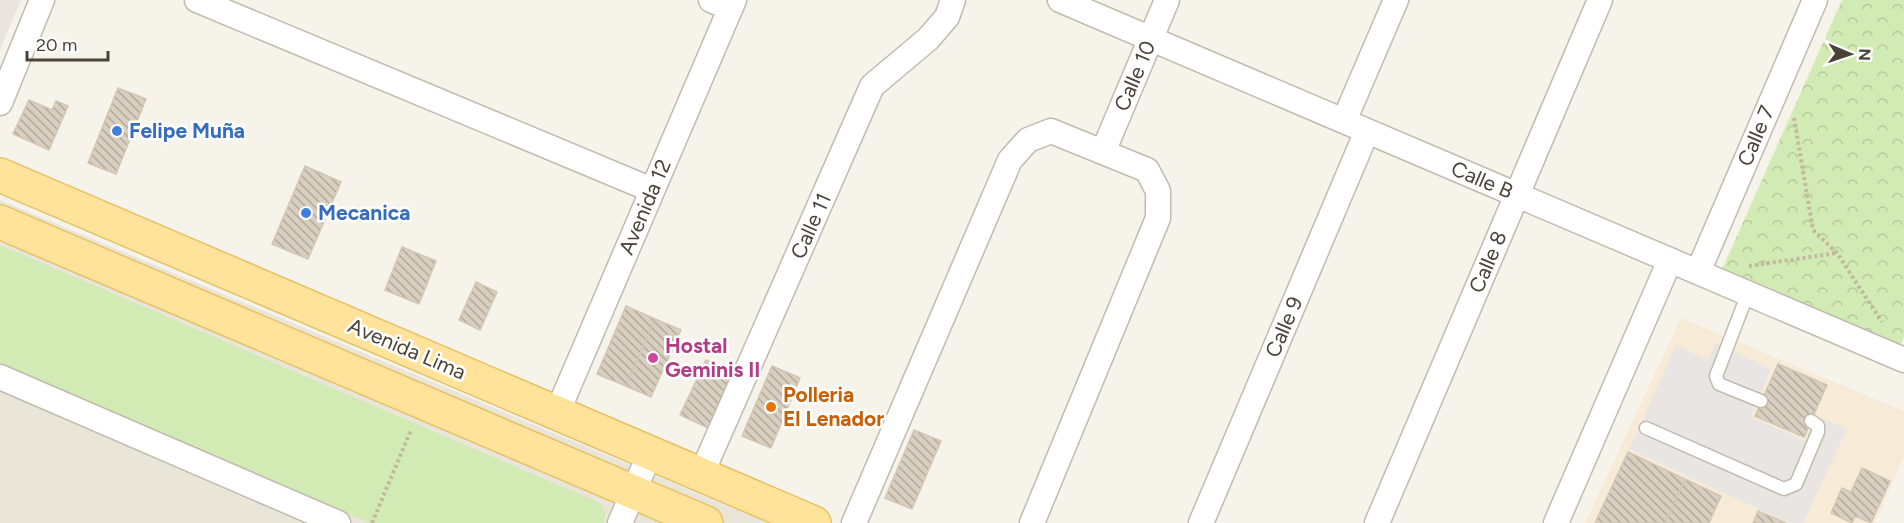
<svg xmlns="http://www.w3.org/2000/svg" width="1904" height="523" viewBox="0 0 1904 523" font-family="Figtree,sans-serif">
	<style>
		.residential { fill: #eae5d9 }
		.commercial { fill: #f7ead7 }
		.industrial { fill: #e9e4df }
		.grass { fill: #d2eab3 }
		.park { fill: url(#park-crowns) }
		.parking { fill: #e8e5e2 }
		.building { fill: url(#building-back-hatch); stroke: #d3c7b3; stroke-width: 1.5 }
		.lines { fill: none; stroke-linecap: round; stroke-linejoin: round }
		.lane-casing { stroke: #c2bbad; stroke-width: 15 }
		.street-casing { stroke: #c2bbad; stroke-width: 27 }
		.primary-casing { stroke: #e7c167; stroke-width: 36 }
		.path { stroke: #c4b79e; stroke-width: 4; stroke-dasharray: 3 3; stroke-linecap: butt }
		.lane { stroke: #fff; stroke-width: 12 }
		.street { stroke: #fff; stroke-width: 24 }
		.primary { stroke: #ffe39b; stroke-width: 33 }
		.shop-dot { fill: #3f7fe0; stroke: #fff; stroke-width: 2 }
		.hotel-dot { fill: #d1479c; stroke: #fff; stroke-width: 2 }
		.food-dot { fill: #e8710a; stroke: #fff; stroke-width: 2 }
		.labels { text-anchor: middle; stroke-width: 5; stroke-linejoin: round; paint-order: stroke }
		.street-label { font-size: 21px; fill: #4b4338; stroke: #fff }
		.shop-label { font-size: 21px; font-weight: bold; fill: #366cbe; stroke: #fff; text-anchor: start }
		.hotel-label { font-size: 21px; font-weight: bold; fill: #b23c85; stroke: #fff; text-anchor: start }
		.food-label { font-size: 21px; font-weight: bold; fill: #c56008; stroke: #fff; text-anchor: start }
	</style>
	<defs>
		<pattern id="park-crowns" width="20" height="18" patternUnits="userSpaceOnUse" patternTransform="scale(1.5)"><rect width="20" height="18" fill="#d2eab3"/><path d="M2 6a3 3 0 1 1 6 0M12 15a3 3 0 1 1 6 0" fill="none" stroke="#b6ca9b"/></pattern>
		<pattern id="building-back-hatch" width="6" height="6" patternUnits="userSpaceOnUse" patternTransform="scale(1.5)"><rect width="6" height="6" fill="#d8cfc0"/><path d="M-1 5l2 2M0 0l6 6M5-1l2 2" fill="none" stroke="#b1aa9d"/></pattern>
	</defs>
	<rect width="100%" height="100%" fill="#f6f3eb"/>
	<path class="residential" d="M0,200L768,523H0Z"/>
	<path class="commercial" d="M1681,318L1904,411V456L1875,523H1585Z"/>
	<path class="industrial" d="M0,0H21L0,50Z"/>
	<path class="grass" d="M0,245L600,503L605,512L604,523H370L0,365Z"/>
	<path class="park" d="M1842,0H1904V337L1897,354L1720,274Z"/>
	<path class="parking" d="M1716,343L1771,369L1751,417L1805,441L1817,416L1847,429L1803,523H1789L1629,449L1676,346L1708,360Z"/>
	<path class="building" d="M118,88L146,99L116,174L88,163Z
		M29,100L52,110L56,101L68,106L49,150L13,134Z
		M305,166L341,182L308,259L272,244Z
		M402,247L436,261L419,304L385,290Z
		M476,282L497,292L480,330L459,320Z
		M626,306L655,319L626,386L597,374Z
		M655,319L681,330L651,397L626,386Z
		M706,360L733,373L708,428L680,415Z
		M1778,364L1827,385L1804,437L1755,416Z
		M772,366L800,378L771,448L742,436Z
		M914,430L941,441L912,509L885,498Z
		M1628,452L1685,479L1665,523H1595Z
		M1862,468L1890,481L1871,523L1855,516L1852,523L1831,513L1842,488L1851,492Z
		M1685,479L1721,496L1709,523H1665Z
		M1758,511L1786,523H1753Z"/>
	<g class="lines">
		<g class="lane-casing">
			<path id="lane" d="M1748,293L1716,376L1719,384L1761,401
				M1646,428L1784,489L1796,484L1818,432V426L1811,421"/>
		</g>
		<g class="street-casing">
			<path id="street" d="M197,0L652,190
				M711,0L730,8
				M1060,0L1904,360
				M0,103L42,0
				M1344,121L1396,0
				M1103,152L1167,0
				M1698,272L1815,0
				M0,377L338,523
				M557,413L734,0
				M701,475L872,86L928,39L947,17L953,0
				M620,523L650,453
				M854,523L1010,160L1028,140L1051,131L1147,170L1158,191V218L1032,523
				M1201,523L1367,131
				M1377,523L1600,0
				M1556,523L1670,260"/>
		</g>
		<g class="primary-casing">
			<path id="primary" d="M0,175L814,523
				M0,222L706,523"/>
		</g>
		<path class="path" d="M1794,118L1813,230L1837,253L1882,322
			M1749,266L1837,253
			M372,523L411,430"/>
		<use href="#lane" class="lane"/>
		<use href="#street" class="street"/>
		<use href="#primary" class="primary"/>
	</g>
	<g class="shop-dot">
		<circle cx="117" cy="131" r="6"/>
		<circle cx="306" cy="213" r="6"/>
	</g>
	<circle class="hotel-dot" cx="653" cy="358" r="6"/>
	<circle class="food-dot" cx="771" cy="407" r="6"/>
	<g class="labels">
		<g class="street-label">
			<text transform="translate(1135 76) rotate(-67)" y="7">Calle 10</text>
			<text transform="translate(1756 136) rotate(-67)" y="7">Calle 7</text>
			<text transform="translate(1482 180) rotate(23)" y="7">Calle B</text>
			<text transform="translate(645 207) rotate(-67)" y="7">Avenida 12</text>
			<text transform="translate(811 226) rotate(-66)" y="7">Calle 11</text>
			<text transform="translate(1488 262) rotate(-67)" y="7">Calle 8</text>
			<text transform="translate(1284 327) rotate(-67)" y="7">Calle 9</text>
			<text transform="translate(407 349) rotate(23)" y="7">Avenida Lima</text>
		</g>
		<g class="shop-label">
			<text x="129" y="138">Felipe Muña</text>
			<text x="318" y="220">Mecanica</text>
		</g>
		<g class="hotel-label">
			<text x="665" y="353">Hostal<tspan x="665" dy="24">Geminis II</tspan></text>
		</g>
		<g class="food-label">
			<text x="783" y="402">Polleria<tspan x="783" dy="24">El Lenador</tspan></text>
		</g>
	</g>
	<g transform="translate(1850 54) rotate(92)" stroke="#ffffff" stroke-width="4.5" paint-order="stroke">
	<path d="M0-4.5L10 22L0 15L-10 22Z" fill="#4b4338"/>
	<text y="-9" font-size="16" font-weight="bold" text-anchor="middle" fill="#4b4338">N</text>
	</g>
	<path d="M27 51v9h81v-9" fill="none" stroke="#4b4338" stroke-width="3"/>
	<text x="36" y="51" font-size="18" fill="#4b4338" stroke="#ffffff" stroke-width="4.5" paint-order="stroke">20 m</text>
</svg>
